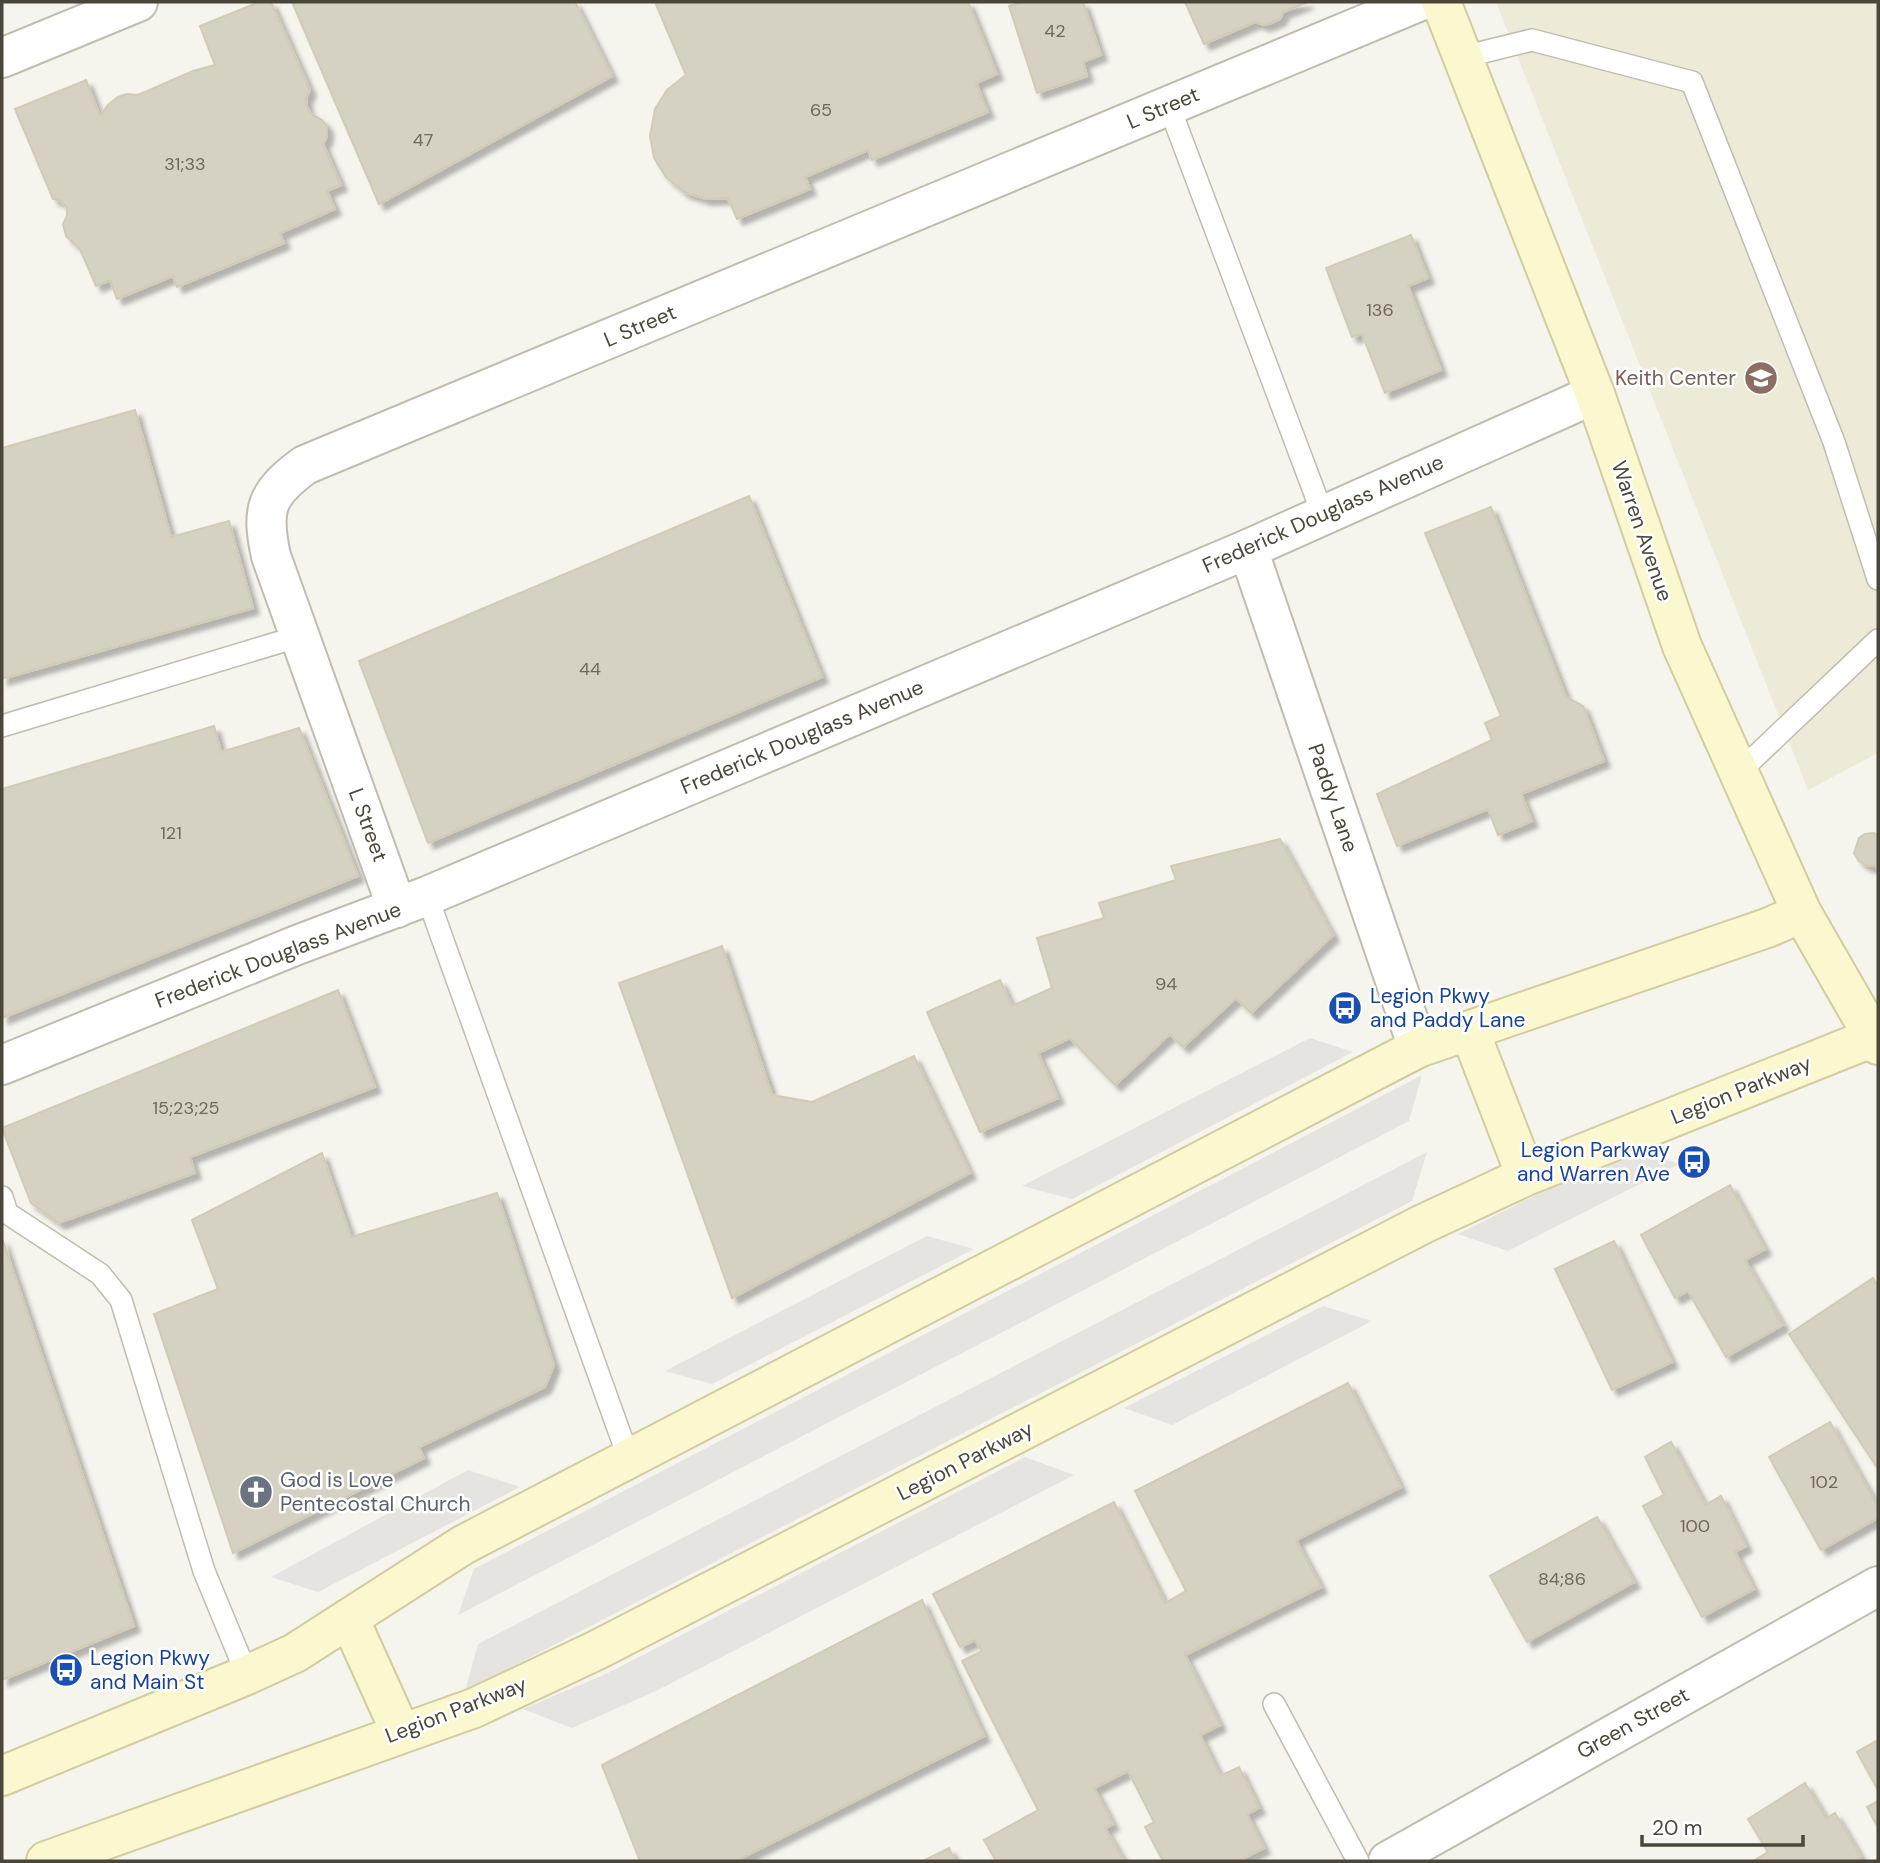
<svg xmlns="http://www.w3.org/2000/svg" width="1880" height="1863" viewBox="0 0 1880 1863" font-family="'DM Sans',sans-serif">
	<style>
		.education { fill: #edebd8 }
		.parking { fill: #e5e4e0 }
		.building { fill: #d6d2c3; stroke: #d1cbb6; stroke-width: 2; filter: url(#shadow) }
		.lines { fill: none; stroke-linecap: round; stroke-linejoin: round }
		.service-casing { stroke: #c0bdaf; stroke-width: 24 }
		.minor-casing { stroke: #c0bdaf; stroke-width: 42 }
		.tertiary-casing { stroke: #c0bdaf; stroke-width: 42 }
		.secondary-casing { stroke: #d2cc9f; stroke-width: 42 }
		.service { stroke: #fff; stroke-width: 21 }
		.minor { stroke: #fff; stroke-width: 38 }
		.tertiary { stroke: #fff; stroke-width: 38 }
		.secondary { stroke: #fbf8d0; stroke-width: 38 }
		.labels { text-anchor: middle; stroke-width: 5; stroke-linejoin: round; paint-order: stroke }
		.number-label { font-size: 18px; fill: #6d695c }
		.street-label { font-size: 21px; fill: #4a463a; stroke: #fff }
		.education-label { font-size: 21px; fill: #785e54; stroke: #fff; text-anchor: end }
		.transit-label { font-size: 21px; fill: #164399; stroke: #fff; text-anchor: start }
		.worship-label { font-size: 21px; fill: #5b616d; stroke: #fff; text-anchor: start }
	</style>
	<defs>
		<filter id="shadow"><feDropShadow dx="6" dy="6" stdDeviation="2" flood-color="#0004"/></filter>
	</defs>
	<rect width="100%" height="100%" fill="#f5f4ed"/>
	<path class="education" d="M1496,2H1878V753L1808,790Z"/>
	<path class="parking" d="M1310,1038L1353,1052L1072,1199L1022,1186Z
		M1422,1075L1409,1121L458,1615L474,1569Z
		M1630,1148L1679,1164L1508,1251L1458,1234Z
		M1427,1152L1412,1201L465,1691L478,1644Z
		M927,1236L974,1249L712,1384L665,1371Z
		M1323,1306L1372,1321L1172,1425L1124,1408Z
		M1025,1457L1074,1475L658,1690L572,1728L523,1709L608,1673Z
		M468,1470L520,1487L318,1592L271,1577Z"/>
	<path class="building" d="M259,2H271L310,90L306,98L307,107L310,113L322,120L327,127V137L323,144L341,185L327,191L335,209L280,233L284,243L177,287L173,276L117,299L110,280L96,286L80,249L66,236L63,224L67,216V208L61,201L53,199L15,109L86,80L100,116L108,105L118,97L127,94L138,95L193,71L215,65L200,26Z
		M292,2H575L612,76L379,204Z
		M655,2H968L997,74L976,83L988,112L872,160L868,150L805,177L810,189L737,219L728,198L706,199L684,192L666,177L654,158L650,136L655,109L667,90L686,75Z
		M1022,2H1083L1101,55L1083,62L1087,76L1037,93L1009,6Z
		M1185,2H1308L1283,12L1280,19L1271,23L1264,25L1255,22L1204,44Z
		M1411,235L1428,278L1408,286L1441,370L1385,393L1362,334L1352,337L1326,268Z
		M135,410L171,537L229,521L253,608L2,679V448Z
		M749,496L822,677L428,843L359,661Z
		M1491,507L1566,697L1583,706L1604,761L1521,794L1532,821L1498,835L1488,809L1397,846L1377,794L1492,740L1485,723L1501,716L1425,533Z
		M214,726L221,752L299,728L358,876L2,1018V789Z
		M1874,833L1878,835V870L1876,866H1867L1859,861L1854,853L1859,838L1865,834Z
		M1280,839L1333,935L1251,1013L1236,998L1183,1047L1170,1034L1115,1085L1070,1038L1038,1053L1058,1098L980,1132L927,1012L1000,980L1012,1006L1052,988L1037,938L1104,918L1099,903L1176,880L1171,866Z
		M722,946L772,1095L812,1102L914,1056L970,1173L732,1298L619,983Z
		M338,990L375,1087L190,1157L195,1173L59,1223L31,1203L2,1128Z
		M322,1153L351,1237L497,1193L554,1365L545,1387L419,1447L424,1458L233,1553L154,1314L218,1289L192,1220Z
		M1730,1185L1765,1249L1745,1260L1783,1325L1726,1357L1688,1291L1675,1298L1641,1235Z
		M2,1238L134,1626L2,1680Z
		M1614,1241L1672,1362L1612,1390L1555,1269Z
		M1873,1278L1878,1286V1469L1789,1334Z
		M1348,1383L1401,1487L1296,1540L1321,1587L1185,1655L1220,1725L1200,1735L1220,1776L1239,1767L1259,1808L1247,1814L1264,1848L1238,1861H1163L1145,1827L1154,1822L1128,1771L1094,1788L1113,1824L1105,1828L1124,1861H996L984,1840L1038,1810L962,1661L982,1651L975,1640L960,1647L933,1594L1114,1502L1165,1603L1186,1591L1135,1491Z
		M1830,1422L1878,1507V1518L1821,1550L1769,1457Z
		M1671,1442L1705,1505L1721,1496L1746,1546L1735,1552L1754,1589L1702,1617L1643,1506L1664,1495L1645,1457Z
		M1597,1517L1634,1582L1527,1642L1490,1576Z
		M922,1600L984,1736L736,1861H640L602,1765Z
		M1878,1740V1790L1857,1752Z
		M1805,1783L1826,1818L1835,1813L1861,1857L1853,1861H1753L1768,1852L1748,1819Z
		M1878,1801V1828L1867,1807Z
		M949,1848L955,1861H923Z"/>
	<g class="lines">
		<g class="service-casing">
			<path id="service" d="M1463,57L1532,40L1692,82L1834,442L1878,579
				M1169,106L1323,515
				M2,726L300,636
				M1738,773L1878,640
				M427,896L629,1459
				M2,1197L7,1213L100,1274L121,1300L204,1571L247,1675
				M1274,1704L1358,1861"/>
		</g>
		<g class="minor-casing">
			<path id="minor" d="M1248,549L1418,1048
				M397,908L271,556C261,510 265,494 305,465L1418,2"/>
		</g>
		<g class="tertiary-casing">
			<path id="tertiary" d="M2,58L138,2
				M2,1065L297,945L427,896L1248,549L1595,394
				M1388,1861L1878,1586"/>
		</g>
		<g class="secondary-casing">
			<path id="secondary" d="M1441,2L1595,394L1682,646L1802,913L1878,1045
				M1470,1032L1526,1176
				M349,1618L401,1733
				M2,1776L247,1675L295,1653L463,1545L1418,1048L1767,928L1802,913
				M46,1861L474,1708L597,1650L1423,1224L1526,1176L1874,1037"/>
		</g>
		<use href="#service" class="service"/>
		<use href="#minor" class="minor"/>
		<use href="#tertiary" class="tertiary"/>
		<use href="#secondary" class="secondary"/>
	</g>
	<defs>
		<g id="school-disc" transform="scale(1.75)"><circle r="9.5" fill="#8d6e63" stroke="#fff"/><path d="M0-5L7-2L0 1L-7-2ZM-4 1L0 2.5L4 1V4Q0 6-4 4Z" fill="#fff"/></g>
		<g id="bus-disc" transform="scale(1.75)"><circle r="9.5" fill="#1a4fb4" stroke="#fff"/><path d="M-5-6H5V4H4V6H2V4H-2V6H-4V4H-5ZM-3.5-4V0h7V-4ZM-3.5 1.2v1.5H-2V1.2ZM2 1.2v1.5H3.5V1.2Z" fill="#fff"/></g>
		<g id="church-disc" transform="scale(1.75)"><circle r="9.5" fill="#6b7280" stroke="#fff"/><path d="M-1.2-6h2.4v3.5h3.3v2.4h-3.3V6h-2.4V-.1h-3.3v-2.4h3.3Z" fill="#fff"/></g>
	</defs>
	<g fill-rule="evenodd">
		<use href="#school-disc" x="1761" y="378"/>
		<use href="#bus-disc" x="1345" y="1008"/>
		<use href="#bus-disc" x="1694" y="1162"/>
		<use href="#church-disc" x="256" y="1492"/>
		<use href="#bus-disc" x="66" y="1670"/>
	</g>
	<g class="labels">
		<g class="number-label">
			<text x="1055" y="37">42</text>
			<text x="821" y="116">65</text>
			<text x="423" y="146">47</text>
			<text x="185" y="170">31;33</text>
			<text x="1380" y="316">136</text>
			<text x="590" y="675">44</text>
			<text x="171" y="839">121</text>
			<text x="1166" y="990">94</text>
			<text x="186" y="1114">15;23;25</text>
			<text x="1824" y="1488">102</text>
			<text x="1695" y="1532">100</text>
			<text x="1562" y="1585">84;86</text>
		</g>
		<g class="street-label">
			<text transform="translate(1163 108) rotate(-23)" y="7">L Street</text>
			<text transform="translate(640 326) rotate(-23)" y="7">L Street</text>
			<text transform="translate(1323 514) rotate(-24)" y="7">Frederick Douglass Avenue</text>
			<text transform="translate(1642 531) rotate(71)" y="7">Warren Avenue</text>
			<text transform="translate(802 737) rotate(-23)" y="7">Frederick Douglass Avenue</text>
			<text transform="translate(1333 798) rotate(71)" y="7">Paddy Lane</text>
			<text transform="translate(368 825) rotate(70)" y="7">L Street</text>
			<text transform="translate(278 955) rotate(-21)" y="7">Frederick Douglass Avenue</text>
			<text transform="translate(1741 1090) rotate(-22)" y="7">Legion Parkway</text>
			<text transform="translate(965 1461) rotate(-27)" y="7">Legion Parkway</text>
			<text transform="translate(456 1710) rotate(-21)" y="7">Legion Parkway</text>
			<text transform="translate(1633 1723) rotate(-29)" y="7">Green Street</text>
		</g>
		<g class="education-label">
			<text x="1736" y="385">Keith Center</text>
		</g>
		<g class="transit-label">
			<text x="1370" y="1003">Legion Pkwy<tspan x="1370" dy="24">and Paddy Lane</tspan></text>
			<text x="1670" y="1157" text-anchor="end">Legion Parkway<tspan x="1670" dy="24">and Warren Ave</tspan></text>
			<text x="90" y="1665">Legion Pkwy<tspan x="90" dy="24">and Main St</tspan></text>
		</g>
		<g class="worship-label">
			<text x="280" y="1487">God is Love<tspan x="280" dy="24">Pentecostal Church</tspan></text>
		</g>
	</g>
	<rect width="1880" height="1863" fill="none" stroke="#4a463a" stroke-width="7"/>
	<path d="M1642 1835v10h161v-10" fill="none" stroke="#4a463a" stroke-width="3.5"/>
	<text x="1652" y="1835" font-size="21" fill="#4a463a" stroke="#ffffff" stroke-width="5" paint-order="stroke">20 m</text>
</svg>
